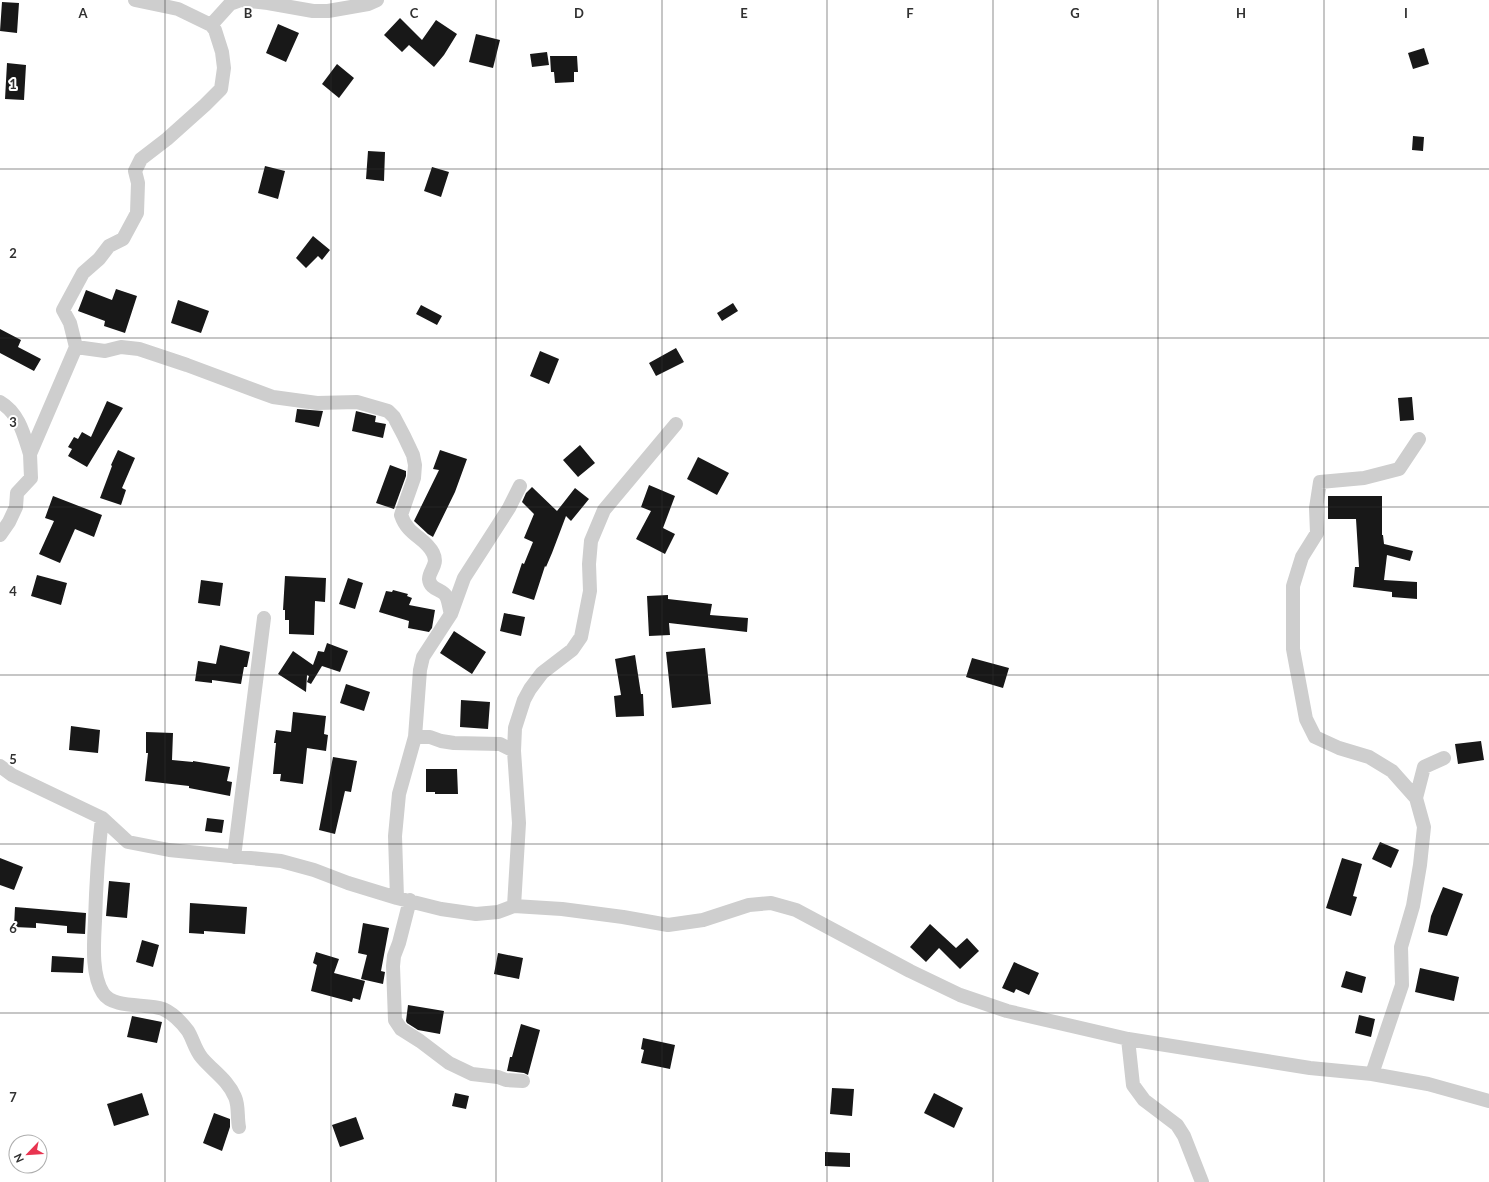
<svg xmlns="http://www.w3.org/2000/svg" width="1489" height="1182" viewBox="0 0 1489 1182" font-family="Lato,sans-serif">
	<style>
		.building { fill: #181818 }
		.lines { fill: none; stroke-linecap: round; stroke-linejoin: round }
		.minor { stroke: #cecece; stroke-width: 14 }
		.grid { fill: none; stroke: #313131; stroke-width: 1; stroke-opacity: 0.55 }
		.grid-label { font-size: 13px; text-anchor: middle; font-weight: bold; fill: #313131; stroke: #fff; stroke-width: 4; stroke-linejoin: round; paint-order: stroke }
	</style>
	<rect width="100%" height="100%" fill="#fff"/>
	<path class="building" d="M2,2L19,3L17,33L0,31Z
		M400,18L422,40L436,20L457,34L444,55L434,67L409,45L402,52L384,35Z
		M278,24L299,33L286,62L266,53Z
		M476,34L500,40L493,68L469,62Z
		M1424,48L1429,64L1413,69L1408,53Z
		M547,52L549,65L532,67L530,54Z
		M550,56H577L578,72H574V82L555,83L554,72H551Z
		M7,63L26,65L24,100L5,99Z
		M337,64L354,78L339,98L322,84Z
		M1413,136L1424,137L1423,151L1412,150Z
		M368,151L385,152L384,181L366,179Z
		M265,166L285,171L278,199L258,193Z
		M432,167L449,172L441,197L424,191Z
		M313,236L330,250L322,260L318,256L306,268L296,258Z
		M116,289L137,296L125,333L104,326L105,321L78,311L86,290L112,300Z
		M178,300L209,311L201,333L171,323Z
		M733,303L738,311L722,321L717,313Z
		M421,305L442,316L437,325L416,314Z
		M0,329L21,340L18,347L41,359L34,371L0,353Z
		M676,348L684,362L656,376L649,363Z
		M540,351L559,359L549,384L530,376Z
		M1412,397L1414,420L1400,421L1398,398Z
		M107,401L123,408L87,467L68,456L72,449L68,447L74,437L78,439L82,432L91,437Z
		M297,409L323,411L319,427L295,422Z
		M356,411L376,416L375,422L386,424L383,438L352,431Z
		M580,445L595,463L578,477L563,460Z
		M118,450L135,458L122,488L126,490L121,505L100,498L112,466L111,465Z
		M440,450L467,459L455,492L433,537L428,534L414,521L439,470L433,469Z
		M698,457L729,473L717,495L687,479Z
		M390,465L406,471V476L394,509L376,503Z
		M649,485L675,496L663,528L675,534L665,554L636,539L651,511L641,507Z
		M532,487L557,511L575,488L589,499L571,521L566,516L552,553L546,567L545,566L534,600L512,593L522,563L524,564L533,542L524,538L534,514L522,502L526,493Z
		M53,496L102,515L94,537L75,529L60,563L39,554L54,521L45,518Z
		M1328,496H1382V535H1383L1384,544L1413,551L1410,561L1387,555L1384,580L1417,582V599L1392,597V592L1353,587L1355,567H1359L1356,519H1328Z
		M37,575L67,583L61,605L31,596Z
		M285,576L326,578L325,602L315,601L314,635L289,634V620H285V610H283Z
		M348,578L363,583L355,609L339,604Z
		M201,580L223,583L220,606L198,603Z
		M393,590L408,594L407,596L412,598L409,605L435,610L432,628L429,632L408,628L409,621L379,612L386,591L392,592Z
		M668,595V599L712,604L710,615L748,618L747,632L669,623L670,635L649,636L647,596Z
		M504,613L525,617L521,636L500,631Z
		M454,631L486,652L472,674L440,653Z
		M327,643L348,651L340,672L322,666L311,684L307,682L309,676L307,675L306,692L278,674L293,651L313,665L318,651L324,652Z
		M220,645L250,652L247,667H244L241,684L212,680V683L195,681L198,661L216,664Z
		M705,648L711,704L672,708L666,652Z
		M635,655L641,694H643L644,716L616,717L614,696L621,695L615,659Z
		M972,658L1009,668L1003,688L966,677Z
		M346,684L370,692L364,711L340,703Z
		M461,700L490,702L488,729L460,727Z
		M293,712L326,716L324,734L328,735L326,751L307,748L303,784L280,781L281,774H273L276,743H274L276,730L291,732Z
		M71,726L100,730L98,753L69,750Z
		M146,732L173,733L172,760L193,762V761L230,767L227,781L232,782L230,796L189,788V786L145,781L148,753H146Z
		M1481,741L1484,760L1458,764L1455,744Z
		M333,757L357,761L351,792L345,791L335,834L319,830Z
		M426,769H457L458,794H435V792H426Z
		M207,818L224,820L222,833L205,831Z
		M1380,842L1399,850L1391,868L1372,859Z
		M0,858L23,867L14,890L0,885Z
		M1342,858L1362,864L1353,896L1357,897L1351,916L1326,908Z
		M109,881L130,883L127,918L106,916Z
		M1443,887L1463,894L1447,936L1428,932L1431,916Z
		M190,903L247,907L245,934L204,931V934L189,933Z
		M15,907L86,913L85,934L67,933V926L36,923V928L14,927Z
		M363,923L389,928L381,971L385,972L383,984L361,979L367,955L358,953Z
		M930,924L956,948L967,938L979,951L960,969L939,948L926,962L910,947Z
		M142,940L159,945L153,967L136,962Z
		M316,952L339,959L334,973L365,981L360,1000L353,998L352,1002L311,991L317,965L313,963Z
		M498,953L523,958L519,979L494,974Z
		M52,956L84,958L83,973L51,972Z
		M1014,962L1039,973L1029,995L1016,989L1014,993L1002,988Z
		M1420,968L1459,977L1454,1001L1415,992Z
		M1346,971L1366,977L1362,993L1341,987Z
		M408,1005L444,1011L440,1034L418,1030L407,1023L406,1021Z
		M1359,1015L1375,1019L1371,1037L1355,1033Z
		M132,1016L162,1022L157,1043L127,1037Z
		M521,1024L540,1030L528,1075L524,1073L507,1071L510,1057H512Z
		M643,1038L675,1045L670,1069L641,1063L644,1050L641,1049Z
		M832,1088L854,1089L852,1116L830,1114Z
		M142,1093L149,1115L114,1126L107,1104Z
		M455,1093L469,1096L466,1109L452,1106Z
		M934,1093L963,1108L954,1128L924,1113Z
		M214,1113L230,1119V1127L222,1151L203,1143Z
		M356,1117L364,1139L340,1147L332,1125Z
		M825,1152L850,1153V1167L825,1166Z"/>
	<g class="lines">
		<path class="minor" d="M211,25L230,4L241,0L268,3L313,11H328L368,4L377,0
			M76,347L105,351L121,347L139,349L187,365L273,397L317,403L357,402L388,411L394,417L404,436L413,455L415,465L414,478L401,515C408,536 425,537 433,553C439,565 429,570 429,579C430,590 442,589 446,596C449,601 449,609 451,614
			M0,402C19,413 24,435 30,454
			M0,535L9,522L16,507L17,493L31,478L30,454L76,347L70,323L63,310L83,273L99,259L109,246L123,239L137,213L138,183L135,171L141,159L167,139L205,105L221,89L224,68L222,52L215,30L211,25L178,9L135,0
			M415,737H430L441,741L454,743L500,744L514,751
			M0,766L12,775L102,818L128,842L169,850L281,861L314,870L348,883L397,898L441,909L476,914L498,912L514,906L562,909L623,917L668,925L703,920L749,905L771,903L796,910L910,971L960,995L1007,1011L1128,1039L1310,1068L1372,1074L1428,1084L1489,1101
			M1416,798L1392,771L1369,757L1339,748L1315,737L1306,719L1293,649V586L1302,557L1317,533L1316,508L1320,482L1364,478L1399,469L1419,439
			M102,818C98,853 96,887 95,921C94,942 91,974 103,993C113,1009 146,1003 163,1009C172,1013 182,1023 188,1031C193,1039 195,1050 202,1058C213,1071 228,1080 235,1097C239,1106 237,1117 239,1127
			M234,857L264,618
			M397,898L395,836L399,794L415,737L420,670L423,657L451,614L464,578L509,508L520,486
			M410,900L399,943L394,956L393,966L395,1020L401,1029L420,1041L449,1063L472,1074L498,1077L506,1080L523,1081
			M514,906L519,823L514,751L515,728L524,700L530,689L542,673L572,650L581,637L590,591L589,564L591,541L604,510L676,424
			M1128,1039L1133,1085L1144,1100L1177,1125L1184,1136L1202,1182
			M1372,1074L1402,985L1401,947L1413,906L1420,865L1424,827L1416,798L1424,767L1444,758"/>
	</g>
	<path class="grid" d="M165,0V1182M331,0V1182M496,0V1182M662,0V1182M827,0V1182M993,0V1182M1158,0V1182M1324,0V1182M0,169H1489M0,338H1489M0,507H1489M0,675H1489M0,844H1489M0,1013H1489"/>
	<g class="grid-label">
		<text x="83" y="18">A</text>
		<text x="248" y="18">B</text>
		<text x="414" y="18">C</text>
		<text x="579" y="18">D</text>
		<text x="744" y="18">E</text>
		<text x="910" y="18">F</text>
		<text x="1075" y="18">G</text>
		<text x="1241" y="18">H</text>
		<text x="1406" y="18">I</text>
		<text x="13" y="89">1</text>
		<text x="13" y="258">2</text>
		<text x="13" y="427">3</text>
		<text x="13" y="596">4</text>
		<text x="13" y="764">5</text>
		<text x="13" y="933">6</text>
		<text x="13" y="1102">7</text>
	</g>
	<g transform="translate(28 1154) rotate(245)"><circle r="19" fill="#ffffff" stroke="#adadad"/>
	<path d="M0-3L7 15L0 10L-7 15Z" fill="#e83450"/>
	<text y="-6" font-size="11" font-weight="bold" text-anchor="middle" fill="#313131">N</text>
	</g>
</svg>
